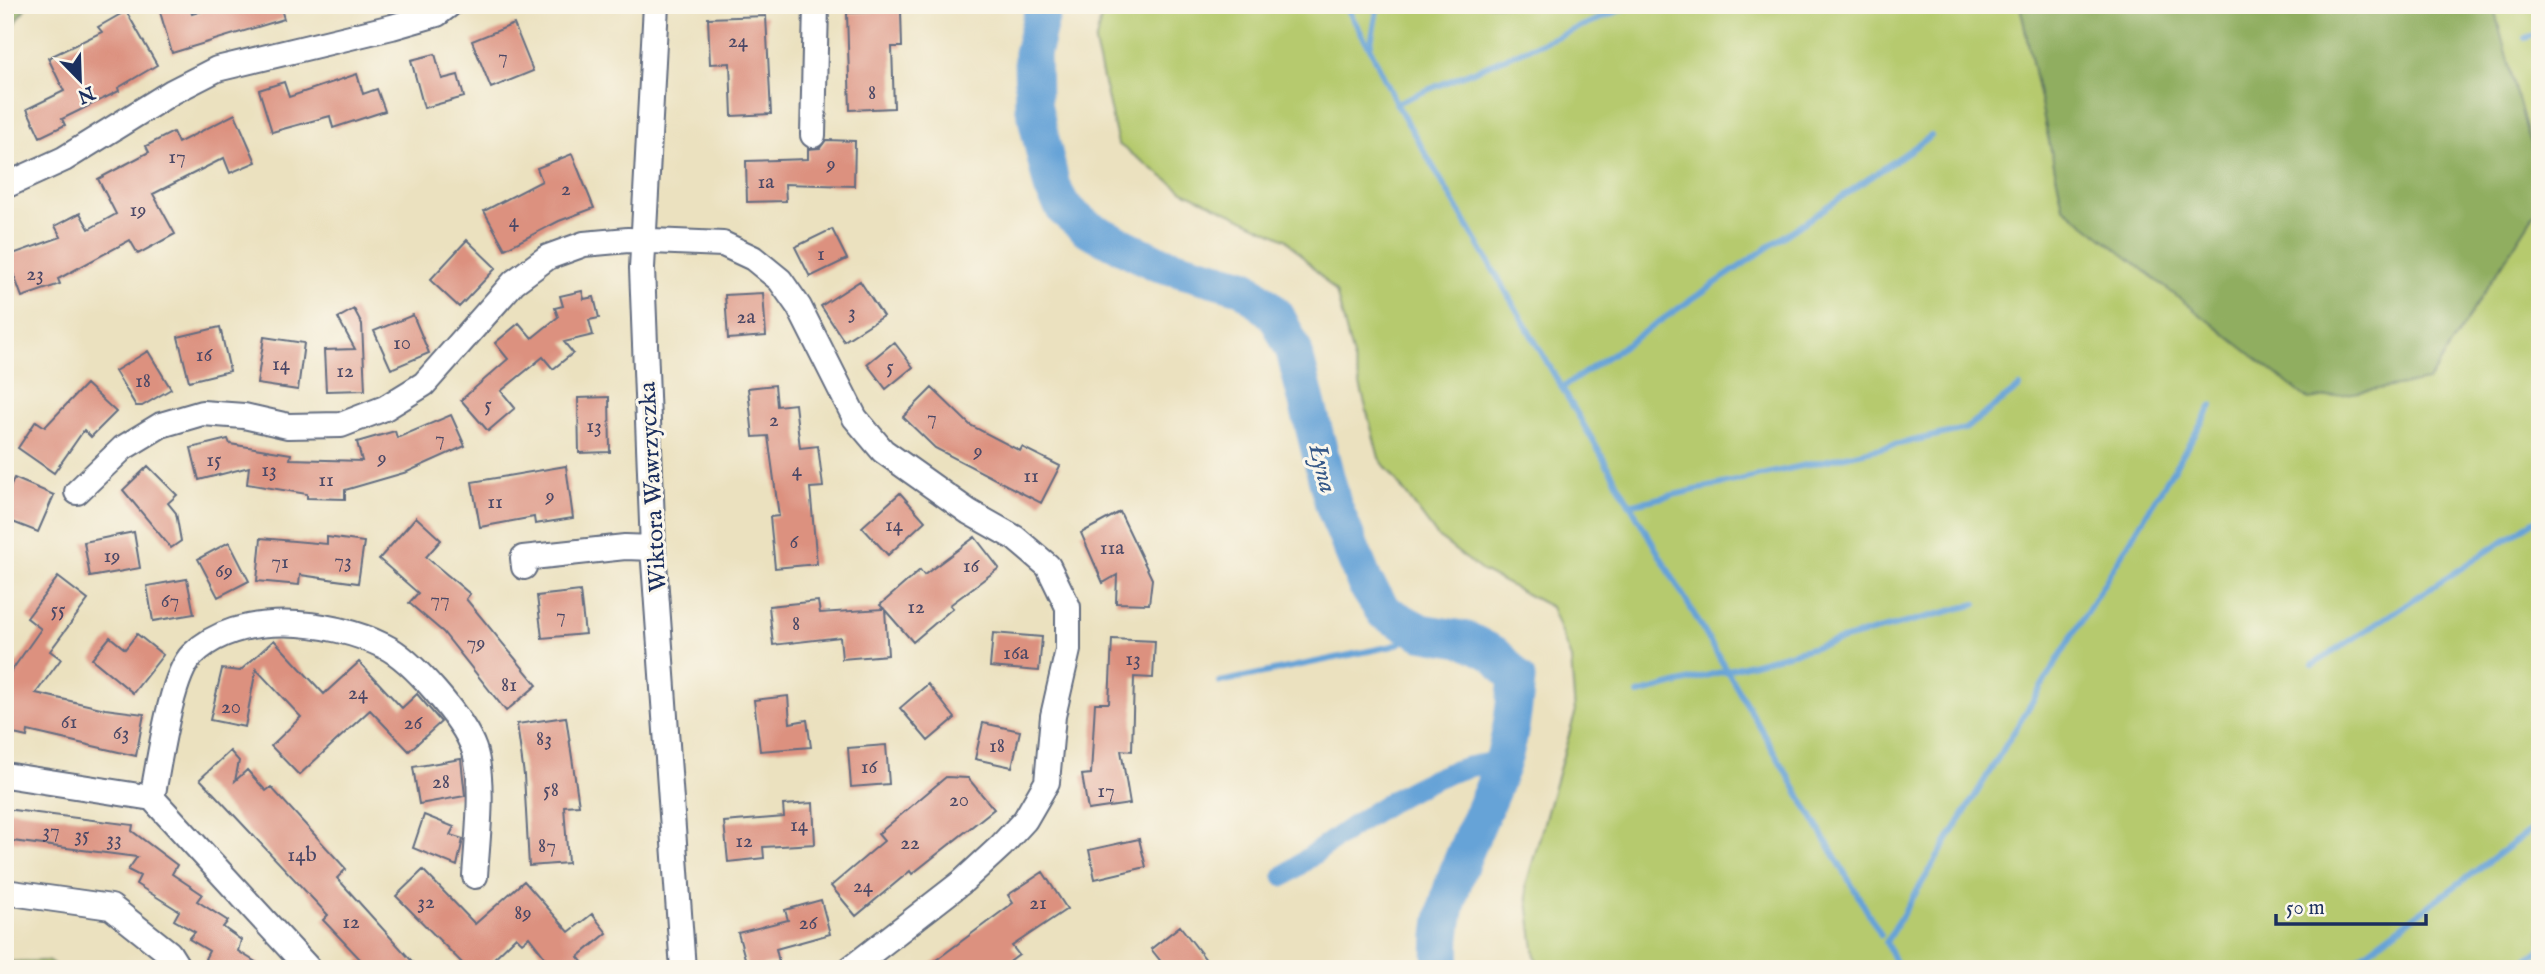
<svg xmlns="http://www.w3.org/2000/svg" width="2545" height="974" viewBox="0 0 2545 974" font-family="'IM FELL English',serif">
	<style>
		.green { fill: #b6ca6e; stroke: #687c66; stroke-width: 2 }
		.forest { fill: #90ae61; stroke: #566e60; stroke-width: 2 }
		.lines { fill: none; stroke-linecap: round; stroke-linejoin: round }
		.stream { stroke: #66a3d7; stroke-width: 6 }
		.canal { stroke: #66a3d7; stroke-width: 21 }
		.river { stroke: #66a3d7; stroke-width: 37 }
		.building { fill: #dc917f }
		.minor-casing { stroke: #646d80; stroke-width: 28 }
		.minor { stroke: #fff; stroke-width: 24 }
		.labels { text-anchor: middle; stroke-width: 6; stroke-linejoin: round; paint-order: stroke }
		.number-label { font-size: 21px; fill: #4b4866 }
		.street-label { font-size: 24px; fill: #1b2f5e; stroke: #fbf7ec }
		.water-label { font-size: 26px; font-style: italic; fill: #355888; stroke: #fbf7ec }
	</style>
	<rect width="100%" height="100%" fill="#fbf7ec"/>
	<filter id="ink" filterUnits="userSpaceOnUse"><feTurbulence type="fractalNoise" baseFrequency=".0143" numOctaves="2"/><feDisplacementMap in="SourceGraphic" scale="14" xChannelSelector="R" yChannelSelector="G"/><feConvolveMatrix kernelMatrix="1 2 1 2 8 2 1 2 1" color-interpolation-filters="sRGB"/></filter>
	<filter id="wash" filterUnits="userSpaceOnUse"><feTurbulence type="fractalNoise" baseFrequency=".00686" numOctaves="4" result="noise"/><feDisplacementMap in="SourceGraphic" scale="28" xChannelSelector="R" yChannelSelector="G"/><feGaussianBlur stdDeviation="1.57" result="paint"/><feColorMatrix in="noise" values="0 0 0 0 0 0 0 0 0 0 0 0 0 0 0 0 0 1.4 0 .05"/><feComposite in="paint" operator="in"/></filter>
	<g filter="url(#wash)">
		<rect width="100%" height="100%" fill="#ebe1bf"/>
		<path class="green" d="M1104,5H2020L2063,207L2428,381L2540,205V969H1542L1535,957L1526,885L1575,714L1571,659L1551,607L1482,571L1438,537L1379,458L1336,292L1286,239L1183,191L1118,144L1095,44Z
			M2493,5H2540V181Z
			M49,961L60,969H5V962Z"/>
		<path class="forest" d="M5,5H27L5,40Z
			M2020,5H2493L2540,181V205L2428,381L2309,400L2063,207Z"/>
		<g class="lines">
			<path class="stream" d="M1345,5L1370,48
				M1378,5L1370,48L1396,103L1881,935
				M2525,38L2540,33
				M1396,103L1633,5
				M1562,388L1931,136
				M1629,505L1965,429L2020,387
				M2313,665L2540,517
				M1220,682L1393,646L1421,632
				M1638,694L1976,604
				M1898,969L1886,942L2212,406
				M2344,969L2540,823
				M2514,969L2540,950"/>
			<path class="canal" d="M1284,876C1339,836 1433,760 1502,763"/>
			<path class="river" d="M1044,5L1032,54L1033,104L1052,187L1064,209L1087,228L1157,263L1244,287L1276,315L1294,351L1333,504L1365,583L1384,612L1421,632L1467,640L1496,655L1517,679C1514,708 1511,736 1502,764C1478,833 1435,893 1442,969"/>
		</g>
		<g id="blocks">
			<path class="building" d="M158,5H189L192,14L222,5H280L284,19L172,53Z
				M126,11L157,65L118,88L119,91L62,119L65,125L40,137L27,109L64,91L48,58L102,32L98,27Z
				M901,11L902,47H892L894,108L850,110L847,13Z
				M766,16L771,114L732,116L730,63L710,64L708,18Z
				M514,24L533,71L491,88L472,41Z
				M435,54L442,79L458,75L464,97L424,108L411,60Z
				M357,74L363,94L377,89L385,111L333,128L330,116L272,132L259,90L284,82L289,97Z
				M235,114L256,162L230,173L224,158L153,194L175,234L138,254L130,240L58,279L60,284L22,297L7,256L61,237L55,226L80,213L89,229L116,214L98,179L149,152L146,146L173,132L178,143Z
				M826,140L855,141L854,186L785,184L786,201L747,202L746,161L808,159V149L820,148Z
				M572,154L594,208L559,221L505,249L484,211L542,181L537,168Z
				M832,229L847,259L810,277L795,247Z
				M467,240L496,268L459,307L430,280Z
				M860,281L883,316L844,341L821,306Z
				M582,291L584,299L594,297L599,318L589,320L593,335L564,342L573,353L553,369L543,357L501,391L515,408L488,431L461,400L508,359L495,343L519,323L532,338L558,317L555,308L563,306L560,296Z
				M763,293L766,336L728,339L725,295Z
				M354,309L362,324L365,390L326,391L324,350L355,349L338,318Z
				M413,315L429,353L391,369L374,331Z
				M220,327L230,371L189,381L178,337Z
				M264,337L304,343L298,390L257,384Z
				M894,342L913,367L886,389L867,364Z
				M148,351L171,389L142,406H136L115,371Z
				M86,384L116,412L91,437L84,430L54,473L18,448L36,421L45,427Z
				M775,385L777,406L795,404L800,448L818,446L823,487L810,488L817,564L775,568L770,517L779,516L768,436L753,437L748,388Z
				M932,388L970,425L1020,451L1022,447L1060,466L1041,503L935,448L903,417Z
				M609,397L610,452L579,453L578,398Z
				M451,415L465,446L407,472L345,490V499L307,498V494L247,484L249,467L199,480L191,448L228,439L230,444L291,454L290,459L362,461L357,442L395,431L397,438Z
				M148,466L177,495L168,503L176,513L181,541L171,548L123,490Z
				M566,466L573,518L535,524L534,517L480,527L472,482Z
				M14,478L54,495L38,532L5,519V500Z
				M900,493L925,521L888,555L862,527Z
				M1120,512L1152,579L1149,604L1116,603L1117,575L1103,583L1081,533Z
				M416,517L441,540L426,557L470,594L466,599L537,685L506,711L443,632L409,603L418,593L379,559Z
				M134,532L140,568L90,577L84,542Z
				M327,537L364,542L358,583L300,575L299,585L257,581L261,538L327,544Z
				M975,537L999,568L950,605L953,608L913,642L885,610L888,655L842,659L840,637L773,645L769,606L818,601L820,613L884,609L880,605L920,570L924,575Z
				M229,542L249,581L218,597L198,559Z
				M58,577L88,600L50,651L61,659L36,693L105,709L144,714L136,756L28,731L27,737L5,732V680L41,629L27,618Z
				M187,579L194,614L153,621L147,586Z
				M580,591L585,634L542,638L537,596Z
				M993,633L1042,637L1039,671L990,667Z
				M137,634L163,655L133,693L92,659L110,637L125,649Z
				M1112,639L1155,641L1153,678L1134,677L1132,751L1121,750L1130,804L1088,810L1082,775L1091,774L1095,703H1109Z
				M274,640L324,694L359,662L402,708L417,694L441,722L409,751L370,710L299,775L271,746L301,717L256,669L245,727L210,720L222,669L240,671Z
				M928,684L955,718L928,741L900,708Z
				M788,696L790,723L807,720L811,747L760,751L754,700Z
				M566,717L579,805L564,806L568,863L529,866L524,775L517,724Z
				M983,723L1020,731L1012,767L975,759Z
				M886,745L889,784L851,787L848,748Z
				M230,751L239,761L235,781L247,770L266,791L271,787L346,869L337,878L419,969H352L361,960L323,920L328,915L200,779Z
				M461,759L465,796L419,804L413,767Z
				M946,777L968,778L994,809L912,874L910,871L856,916L831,886L884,841L878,834Z
				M813,803L815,844L763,847L764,858L728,862L724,822L784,817L783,805Z
				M5,809L133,825L132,831L177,865L172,874L202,894L197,901L228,921L223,927L241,940L238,951L267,969H221L205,959L209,951L189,939L195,932L174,920L179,911L136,884L140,876L128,870L137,857L5,840Z
				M424,815L454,827L450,835L463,839L457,866L413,848Z
				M1139,839L1146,867L1095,879L1089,850Z
				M423,870L475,924L524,881L569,932L592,914L607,933L578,957L588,969H554L529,937L522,943L516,937L483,969H468L396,896Z
				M1043,872L1067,909L1012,946L1019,955L1000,969H924L1013,903L1008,895Z
				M821,900L830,934L776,949L779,962L748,969L738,933L788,920L785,910Z
				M1180,926L1213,969H1167L1151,949Z"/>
		</g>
	</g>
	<g filter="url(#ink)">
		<use href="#blocks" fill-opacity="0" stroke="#646d80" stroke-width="2"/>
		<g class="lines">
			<g class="minor-casing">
				<path id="minor" d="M656,5L642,268L653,548L683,969
					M813,135L816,5
					M7,185L64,159L172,92L217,69L392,27L437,14L449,5
					M77,492L123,448L161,425L202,413L244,416L288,426L341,425L385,408L424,384L514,282L548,257L584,244L628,240L723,244L753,258L780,280L799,307L855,418L883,451L969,512L1015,538L1048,566L1068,607V650L1053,716L1047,782L1025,820L1001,846L962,882L850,969
					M524,567L523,558L625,547L653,548
					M5,775L152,798L309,969
					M152,798C159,765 170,677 192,655C238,609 331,620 384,646C412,659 464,720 474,749C485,781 477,842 475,876
					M5,892L111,907L169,953L179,969"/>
			</g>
			<use href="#minor" class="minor"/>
		</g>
	</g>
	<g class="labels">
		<g class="number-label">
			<text x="738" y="47">24</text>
			<text x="503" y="63">7</text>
			<text x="872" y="99">8</text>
			<text x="177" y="163">17</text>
			<text x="831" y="170">9</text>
			<text x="766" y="188">1a</text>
			<text x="566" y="195">2</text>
			<text x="138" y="216">19</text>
			<text x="514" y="227">4</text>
			<text x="821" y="260">1</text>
			<text x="35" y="280">23</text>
			<text x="852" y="318">3</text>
			<text x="746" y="323">2a</text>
			<text x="402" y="349">10</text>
			<text x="204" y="361">16</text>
			<text x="281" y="370">14</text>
			<text x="890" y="373">5</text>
			<text x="345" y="377">12</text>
			<text x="143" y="387">18</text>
			<text x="488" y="411">5</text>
			<text x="932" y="424">7</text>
			<text x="774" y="426">2</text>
			<text x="594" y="432">13</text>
			<text x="440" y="445">7</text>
			<text x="978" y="457">9</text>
			<text x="382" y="464">9</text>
			<text x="214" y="466">15</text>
			<text x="269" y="476">13</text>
			<text x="797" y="476">4</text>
			<text x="1031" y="482">11</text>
			<text x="326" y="486">11</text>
			<text x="550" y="502">9</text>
			<text x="495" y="508">11</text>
			<text x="894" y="531">14</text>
			<text x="794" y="548">6</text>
			<text x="1112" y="554">11a</text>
			<text x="112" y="562">19</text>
			<text x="343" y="567">73</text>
			<text x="280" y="568">71</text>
			<text x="971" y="572">16</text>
			<text x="224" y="577">69</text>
			<text x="440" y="606">77</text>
			<text x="170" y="607">67</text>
			<text x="916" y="613">12</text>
			<text x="58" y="616">55</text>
			<text x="561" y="622">7</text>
			<text x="796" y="630">8</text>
			<text x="476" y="649">79</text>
			<text x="1016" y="659">16a</text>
			<text x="1133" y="665">13</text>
			<text x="509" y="691">81</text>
			<text x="358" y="699">24</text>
			<text x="231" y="713">20</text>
			<text x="69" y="728">61</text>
			<text x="413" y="729">26</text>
			<text x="121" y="739">63</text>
			<text x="544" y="745">83</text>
			<text x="997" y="752">18</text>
			<text x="869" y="773">16</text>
			<text x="441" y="788">28</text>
			<text x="551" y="796">58</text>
			<text x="1106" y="797">17</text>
			<text x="959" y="806">20</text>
			<text x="799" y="831">14</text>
			<text x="51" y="837">37</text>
			<text x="82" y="841">35</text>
			<text x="114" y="845">33</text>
			<text x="744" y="847">12</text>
			<text x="910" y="849">22</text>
			<text x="547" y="852">87</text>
			<text x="302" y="861">14b</text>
			<text x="863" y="892">24</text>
			<text x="426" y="908">32</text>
			<text x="1038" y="909">21</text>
			<text x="523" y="919">89</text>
			<text x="351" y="928">12</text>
			<text x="808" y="929">26</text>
		</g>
		<g class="street-label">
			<text transform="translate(652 487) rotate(-93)" y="8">Wiktora Wawrzyczka</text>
		</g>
		<g class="water-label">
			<text transform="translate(1324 468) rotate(76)" y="9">Łyna</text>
		</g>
	</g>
	<rect width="2545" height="974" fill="none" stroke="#fbf7ec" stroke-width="28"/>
	<g transform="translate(80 80) rotate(157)" stroke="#fbf7ec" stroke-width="5" paint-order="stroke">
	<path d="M0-5L12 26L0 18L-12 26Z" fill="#1b2f5e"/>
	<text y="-10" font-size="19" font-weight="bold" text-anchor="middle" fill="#1b2f5e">N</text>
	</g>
	<path d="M2276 914v10h150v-10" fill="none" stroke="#1b2f5e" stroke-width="3.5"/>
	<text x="2286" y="914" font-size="21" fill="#1b2f5e" stroke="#fbf7ec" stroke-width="5" paint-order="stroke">50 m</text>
</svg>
